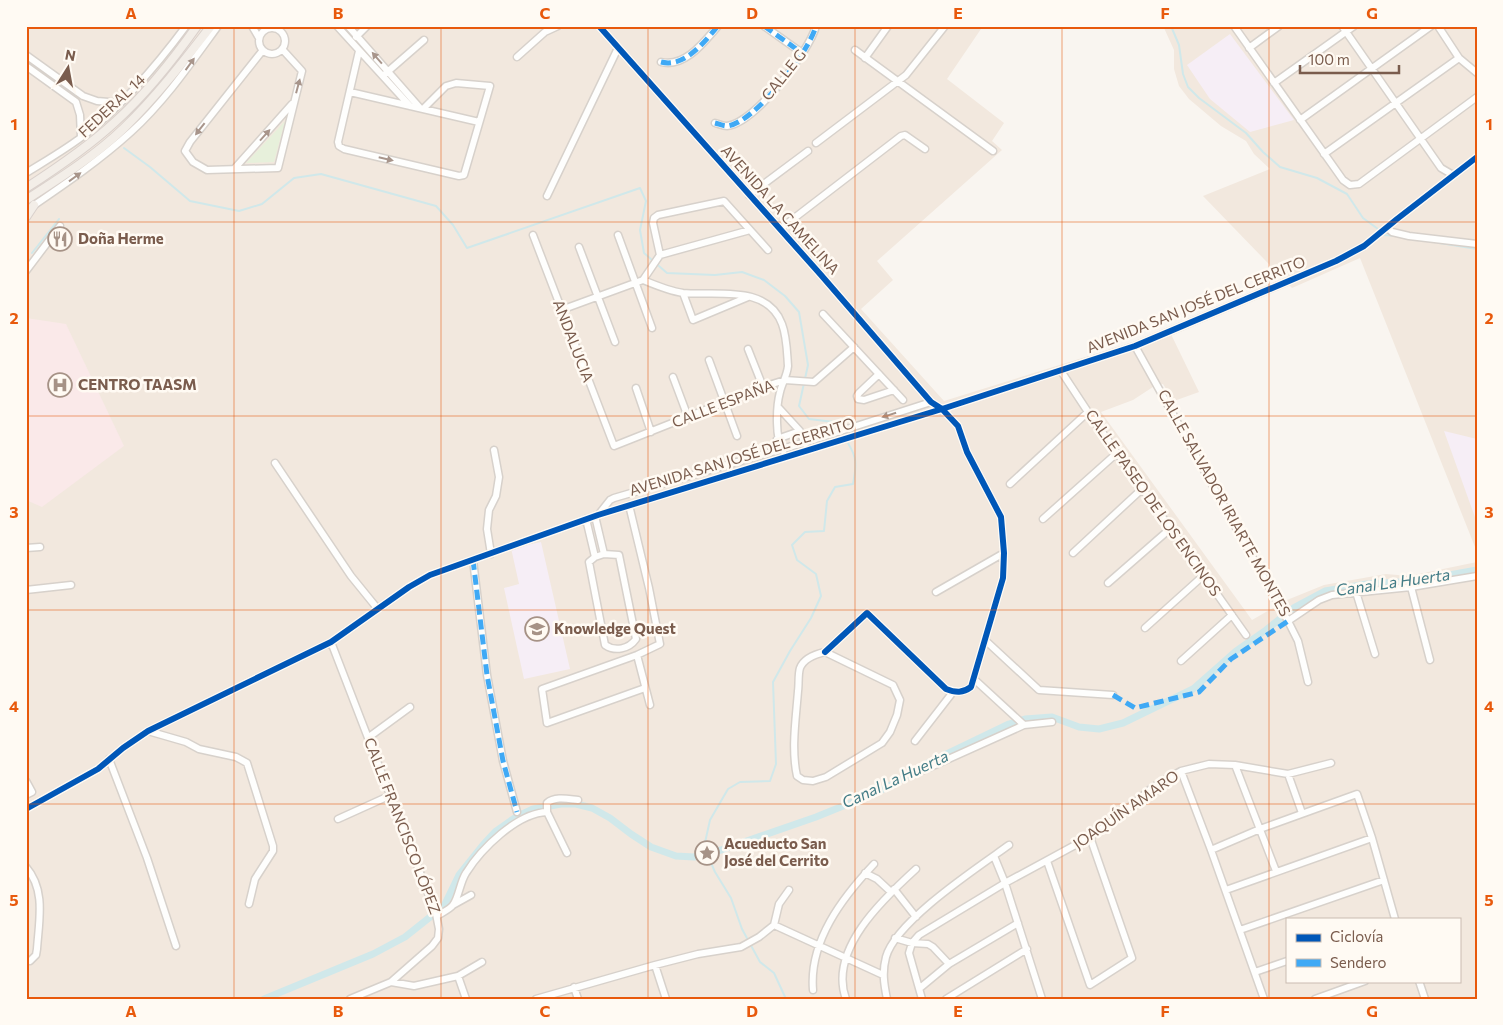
<svg xmlns="http://www.w3.org/2000/svg" width="1503" height="1025" viewBox="0 0 1503 1025" font-family="Commissioner,sans-serif">
	<style>
		.residential { fill: #f2e8de; fill-rule: evenodd }
		.education { fill: #f6eef6 }
		.medical { fill: #fae9e9 }
		.green { fill: #e7f0db }
		.lines { fill: none; stroke-linecap: round; stroke-linejoin: round }
		.stream { stroke: #d0e8ea; stroke-width: 2 }
		.canal { stroke: #d0e8ea; stroke-width: 7 }
		.minor-casing { stroke: #d7d1cb; stroke-width: 9 }
		.major-casing { stroke: #dad1cc; stroke-width: 10 }
		.minor { stroke: #fefefd; stroke-width: 6 }
		.major { stroke: #f3eee8; stroke-width: 8 }
		.quiet { stroke: #3fa9f5; stroke-width: 5; stroke-dasharray: 10 5; stroke-linecap: butt }
		.cycleway-casing { stroke: #fffaf3; stroke-width: 9 }
		.cycleway { stroke: #0057b8; stroke-width: 6 }
		.oneway { fill: #a8958b }
		.grid { fill: none; stroke: #e8590c; stroke-width: 1; stroke-opacity: 0.55 }
		.labels { text-anchor: middle; stroke-width: 5; stroke-linejoin: round; paint-order: stroke }
		.street-label { font-size: 15px; fill: #7a5c4d; stroke: #fffaf3 }
		.poi-label { font-size: 15px; font-weight: bold; fill: #7a5c4d; stroke: #fffaf3; text-anchor: start }
		.water-label { font-size: 16px; font-style: italic; fill: #437c86; stroke: #fffaf3 }
		.neatline { fill: none; stroke: #e8590c; stroke-width: 2 }
		.grid-label { font-size: 16px; text-anchor: middle; font-weight: bold; fill: #e8590c }
	</style>
	<rect width="100%" height="100%" fill="#f9f5f0"/>
	<path class="residential" d="M26,26H983L947,79L1004,123L992,141L1002,150L877,261L893,280L861,309L944,401L1137,341L1168,328L1199,392L1174,401L1163,384L1156,385L1133,400L1101,412L1252,620L1287,600L1324,585L1386,574L1409,576L1477,562V999H26ZM1287,919H1459V981H1287Z
		M1161,26H1477V552L1360,258L1292,288L1203,196L1270,169L1254,154L1246,141L1221,126L1189,99L1179,86L1174,69V50L1164,28Z"/>
	<path class="education" d="M1230,34L1294,120L1250,132L1210,99L1187,65Z
		M1444,431L1477,439V520H1476Z
		M541,542L570,669L524,679L504,588L519,584L511,548Z"/>
	<path class="medical" d="M26,318L66,324L124,446L42,507L26,500Z"/>
	<path class="green" d="M285,121L274,162L246,163Z"/>
	<g class="lines">
		<path class="stream" d="M1171,26L1179,45L1183,74L1188,87L1199,98L1246,133L1263,152L1280,167L1317,178L1347,194L1363,218L1378,229
			M124,148L150,167L190,201L239,211L262,204L294,178L321,174L436,206L453,225L467,248L640,188L646,201L640,230L644,253L667,273L715,275L742,272L764,280L785,296L799,312L808,365L799,406L809,419L834,422L839,430
			M1384,235L1398,236
			M1440,243L1477,249
			M32,253L59,219
			M786,999L774,973L760,962L742,929L731,898L715,872L704,847L710,820L728,789L740,782L770,781L776,764L773,682L790,651L811,618L821,596L816,574L797,560L792,545L805,532L824,531L827,501L835,487L853,484C858,460 856,454 842,434"/>
		<path class="canal" d="M264,999L373,954L405,937L444,906L459,875L483,845L496,831L516,817L533,809L561,804H576L592,808L610,818L631,834L651,847L676,856L694,857L721,850L816,817L875,793L895,783L928,763L1009,724L1025,719L1052,717L1079,727L1099,729L1123,723L1193,689L1236,651L1266,630L1295,607L1325,591L1367,584L1416,581L1477,570"/>
		<g class="minor-casing">
			<path id="minor" d="M252,26L259,38
				M337,26L410,106
				M348,26L420,108
				M599,26L821,275L931,402L942,409L958,426L967,452L1001,517L1004,553L1003,578L971,687C963,693 956,693 946,689L867,613L825,652
				M764,26L802,53
				M1234,26L1343,180L1350,185L1359,184L1477,97
				M1342,26L1441,168L1453,175
				M1438,26L1459,58L1477,73
				M259 41a13 13 0 1 1 26 0a13 13 0 1 1-26 0Z
				M356,37L367,26
				M1249,48L1279,26
				M263,50L190,142L185,151L193,162L207,170L278,168L302,71L282,49
				M855,50L993,151
				M359,51L338,142L339,146L344,149L459,176L464,175L490,86L456,83L446,86L423,109
				M26,55L83,96L97,101L120,103
				M517,57L545,32L558,26
				M865,58L888,26
				M661,62C685,68 704,42 718,26
				M26,66L76,102L80,115L81,137
				M385,74L424,40
				M1274,83L1354,26
				M350,92L479,122
				M1300,120L1431,26
				M715,123C719,124 723,126 727,126C755,123 809,52 816,26
				M816,143L906,75L945,26
				M1324,154L1459,58
				M235,168L292,104
				M26,173C47,160 68,148 87,133C125,103 157,65 186,26
				M749,195L808,151
				M547,196L618,48
				M30,208C65,184 99,161 131,132C165,101 191,63 218,26
				M1387,227L1392,232L1409,236L1477,244
				M780,229L901,136L905,135L925,149
				M533,235L614,446L763,387L785,380L814,382L854,347
				M618,235L652,328
				M579,247L615,342
				M660,255L653,223L654,218L658,215L724,201L768,250
				M660,255L750,230
				M26,271L60,226
				M643,280C655,285 669,291 683,293C716,296 767,284 782,324C787,337 787,353 788,366C787,376 782,383 780,392C776,407 775,439 783,451
				M683,293L693,320L748,297
				M561,310L643,280L660,255
				M823,314L903,400
				M1135,346L1288,621L1298,641L1308,682
				M748,349L763,387
				M709,360L737,436
				M1061,371L1088,412L1246,635
				M879,374L859,393L857,396L858,399L864,400L894,390
				M673,377L688,417
				M636,388L651,432
				M778,407L800,431L805,444
				M777,439L800,431
				M275,463L351,576L377,608
				M1010,484L1088,412
				M629,505L649,588L660,644L637,655L542,689L547,723L645,688
				M599,514L610,500L614,498L816,439L931,402
				M595,516L604,554
				M586,519L595,557
				M1043,519L1117,453
				M26,548L40,547
				M1073,553L1142,489
				M491,554L487,529L489,510L496,496L499,477L494,450
				M604,554L619,555L636,639C629,649 615,652 605,645L589,562L595,557Z
				M473,560L487,675L503,761L517,812
				M1108,583L1171,528
				M1411,587L1430,660
				M26,590L71,585
				M936,592L1004,553
				M1356,592L1375,654
				M1288,621L1319,600L1332,595L1411,587L1477,576
				M1145,628L1204,575
				M985,640L1039,690L1113,695
				M331,642L436,914L439,929L438,938L432,946L391,982L350,999
				M825,652L893,685L900,700L897,715L890,732L882,743L826,777L813,781L803,780L797,776C791,749 796,718 798,691C799,684 798,674 800,668C804,658 816,654 825,652Z
				M637,655L650,705
				M1181,661L1232,615
				M974,679L1024,725
				M148,731L186,742L199,749L236,757L247,763L273,846V851L255,879L249,904
				M369,737L410,707
				M915,741L953,692
				M109,759L147,858L176,946
				M1235,765L1276,871
				M924,770L1024,725L1052,722
				M1181,771L1211,850L1264,999
				M1288,774L1302,813
				M26,781L32,792L26,795
				M26,809L98,769L123,748L148,731L331,642L409,587L430,575L598,515L942,409L1135,346L1336,261L1364,246L1397,219L1477,157
				M338,819L391,795
				M1211,850L1260,829L1357,794L1372,838L1395,919
				M567,853L547,812V803C555,796 568,799 578,800
				M994,856L1005,883L1042,999
				M1047,861L1090,985L1132,958L1090,837
				M26,867C46,890 39,920 37,949L36,955L30,961
				M865,873L877,879L891,892
				M894,889L916,917
				M1226,890L1372,838
				M453,905L471,895
				M437,916C441,913 449,910 453,905C459,897 460,882 466,873C481,849 517,813 547,812
				M774,925L883,975
				M774,925L779,904L789,890
				M1240,930L1384,880
				M895,938L912,943L928,944L933,947L949,964
				M655,965L666,999
				M1255,972L1287,961
				M458,976L466,999
				M1419,981L1425,999
				M391,982L414,986L458,976L482,962
				M574,987L578,999
				M920,988L949,964L1018,923
				M813,990C809,941 842,898 874,864
				M536,999L655,965L698,954L741,947L759,937L774,925
				M846,999C828,950 883,899 916,869
				M887,999C884,984 882,972 886,957C896,921 977,868 1009,845
				M922,999L909,953L912,943L919,935L1005,883L1090,837L1119,816L1153,787L1181,771L1209,764L1235,765L1288,774L1331,763
				M946,999L1027,949
				M1315,999L1365,981"/>
		</g>
		<g class="major-casing">
			<path id="major" d="M26,188C57,168 88,147 115,122C146,94 173,60 197,26
				M26,200C60,178 95,156 124,128C156,97 184,61 211,26
				M26,217L34,205"/>
		</g>
		<use href="#minor" class="minor"/>
		<use href="#major" class="major"/>
		<path class="quiet" d="M764,26L802,53
			M661,62C685,68 704,42 718,26
			M715,123C719,124 723,126 727,126C755,123 809,52 816,26
			M473,560L487,675L503,761L517,812
			M1113,695L1135,708L1199,692L1231,659L1288,621"/>
		<g class="cycleway-casing">
			<path id="cycleway" d="M599,26L821,275L931,402L942,409L958,426L967,452L1001,517L1004,553L1003,578L971,687C963,693 956,693 946,689L867,613L825,652
				M26,809L98,769L123,748L148,731L331,642L409,587L430,575L598,515L942,409L1135,346L1336,261L1364,246L1397,219L1477,157"/>
		</g>
		<use href="#cycleway" class="cycleway"/>
	</g>
	<defs><path id="oneway-solid" d="M-6-.8H1V-3.2L6.5 0L1 3.2V.8H-6Z" transform="scale(1.25)"/></defs>
	<g class="oneway">
		<use href="#oneway-solid" transform="translate(377 58) rotate(-131)"/>
		<use href="#oneway-solid" transform="translate(190 64) rotate(-54)"/>
		<use href="#oneway-solid" transform="translate(298 86) rotate(-75)"/>
		<use href="#oneway-solid" transform="translate(200 129) rotate(128)"/>
		<use href="#oneway-solid" transform="translate(265 135) rotate(-48)"/>
		<use href="#oneway-solid" transform="translate(386 159) rotate(13)"/>
		<use href="#oneway-solid" transform="translate(75 177) rotate(-36)"/>
		<use href="#oneway-solid" transform="translate(889 415) rotate(162)"/>
	</g>
	<path class="grid" d="M234,26V999M441,26V999M648,26V999M855,26V999M1062,26V999M1269,26V999M26,222H1477M26,416H1477M26,610H1477M26,804H1477"/>
	<defs>
		<g id="restaurant-ring" transform="scale(1.25)"><circle r="9.5" fill="#fffaf3" stroke="#a69286" stroke-width="1.5"/><path d="M-5-6h1v4h1v-4h1v4h1v-4h1v5L-1.5 .5V6h-2V.5L-5-1ZM5-6V6H3V1.5H1.5Q1.5-4 5-6Z" fill="#a69286"/></g>
		<g id="hospital-ring" transform="scale(1.25)"><circle r="9.5" fill="#fffaf3" stroke="#a69286" stroke-width="1.5"/><path d="M-5-5h3v3.5h4V-5h3V5h-3V1.5h-4V5h-3Z" fill="#a69286"/></g>
		<g id="school-ring" transform="scale(1.25)"><circle r="9.5" fill="#fffaf3" stroke="#a69286" stroke-width="1.5"/><path d="M0-5L7-2L0 1L-7-2ZM-4 1L0 2.5L4 1V4Q0 6-4 4Z" fill="#a69286"/></g>
		<g id="sight-ring" transform="scale(1.25)"><circle r="9.5" fill="#fffaf3" stroke="#a69286" stroke-width="1.5"/><path d="M0-6L1.8-2.2L6-1.7L2.9 1.2L3.7 5.4L0 3.3L-3.7 5.4L-2.9 1.2L-6-1.7L-1.8-2.2Z" fill="#a69286"/></g>
	</defs>
	<g fill-rule="evenodd">
		<use href="#restaurant-ring" x="60" y="239"/>
		<use href="#hospital-ring" x="60" y="385"/>
		<use href="#school-ring" x="537" y="629"/>
		<use href="#sight-ring" x="707" y="853"/>
	</g>
	<g class="labels">
		<g class="street-label">
			<text transform="translate(784 75) rotate(-51)" y="5">CALLE G</text>
			<text transform="translate(112 106) rotate(-43)" y="5">FEDERAL 14</text>
			<text transform="translate(780 210) rotate(48)" y="5">AVENIDA LA CAMELINA</text>
			<text transform="translate(1196 305) rotate(-22)" y="5">AVENIDA SAN JOSÉ DEL CERRITO</text>
			<text transform="translate(573 341) rotate(69)" y="5">ANDALUCIA</text>
			<text transform="translate(723 404) rotate(-21)" y="5">CALLE ESPAÑA</text>
			<text transform="translate(742 457) rotate(-17)" y="5">AVENIDA SAN JOSÉ DEL CERRITO</text>
			<text transform="translate(1153 503) rotate(55)" y="5">CALLE PASEO DE LOS ENCINOS</text>
			<text transform="translate(1224 503) rotate(61)" y="5">CALLE SALVADOR IRIARTE MONTES</text>
			<text transform="translate(1126 810) rotate(-35)" y="5">JOAQUÍN AMARO</text>
			<text transform="translate(402 826) rotate(69)" y="5">CALLE FRANCISCO LÓPEZ</text>
		</g>
		<g class="poi-label">
			<text x="78" y="244">Doña Herme</text>
			<text x="78" y="390">CENTRO TAASM</text>
			<text x="554" y="634">Knowledge Quest</text>
			<text x="724" y="849">Acueducto San<tspan x="724" dy="17">José del Cerrito</tspan></text>
		</g>
		<g class="water-label">
			<text transform="translate(1393 582) rotate(-8)" y="6">Canal La Huerta</text>
			<text transform="translate(895 779) rotate(-25)" y="6">Canal La Huerta</text>
		</g>
	</g>
	<rect width="1503" height="1025" fill="none" stroke="#fffaf3" stroke-width="55"/>
	<rect x="1286" y="918" width="175" height="65" fill="#fffaf3" stroke="#cabbb1"/>
	<rect x="1296" y="934" width="25" height="8" fill="#0057b8" stroke="#cabbb1"/>
	<text x="1330" y="942" font-size="15" fill="#7a5c4d">Ciclovía</text>
	<rect x="1296" y="959" width="25" height="8" fill="#3fa9f5" stroke="#cabbb1"/>
	<text x="1330" y="968" font-size="15" fill="#7a5c4d">Sendero</text>
	<g transform="translate(68 68) rotate(11)" stroke="#fffaf3" stroke-width="4" paint-order="stroke">
	<path d="M0-4L9 19L0 12L-9 19Z" fill="#7a5c4d"/>
	<text y="-8" font-size="14" font-weight="bold" text-anchor="middle" fill="#7a5c4d">N</text>
	</g>
	<path d="M1300 65v8h99v-8" fill="none" stroke="#7a5c4d" stroke-width="2.5"/>
	<text x="1308" y="65" font-size="15" fill="#7a5c4d" stroke="#fffaf3" stroke-width="4" paint-order="stroke">100 m</text>
	<rect x="28" y="28" width="1448" height="970" class="neatline"/>
	<g class="grid-label">
		<text x="131" y="19">A</text>
		<text x="338" y="19">B</text>
		<text x="545" y="19">C</text>
		<text x="752" y="19">D</text>
		<text x="958" y="19">E</text>
		<text x="1165" y="19">F</text>
		<text x="1372" y="19">G</text>
		<text x="14" y="130">1</text>
		<text x="1489" y="130">1</text>
		<text x="14" y="324">2</text>
		<text x="1489" y="324">2</text>
		<text x="14" y="518">3</text>
		<text x="1489" y="518">3</text>
		<text x="14" y="712">4</text>
		<text x="1489" y="712">4</text>
		<text x="14" y="906">5</text>
		<text x="1489" y="906">5</text>
		<text x="131" y="1017">A</text>
		<text x="338" y="1017">B</text>
		<text x="545" y="1017">C</text>
		<text x="752" y="1017">D</text>
		<text x="958" y="1017">E</text>
		<text x="1165" y="1017">F</text>
		<text x="1372" y="1017">G</text>
	</g>
</svg>
